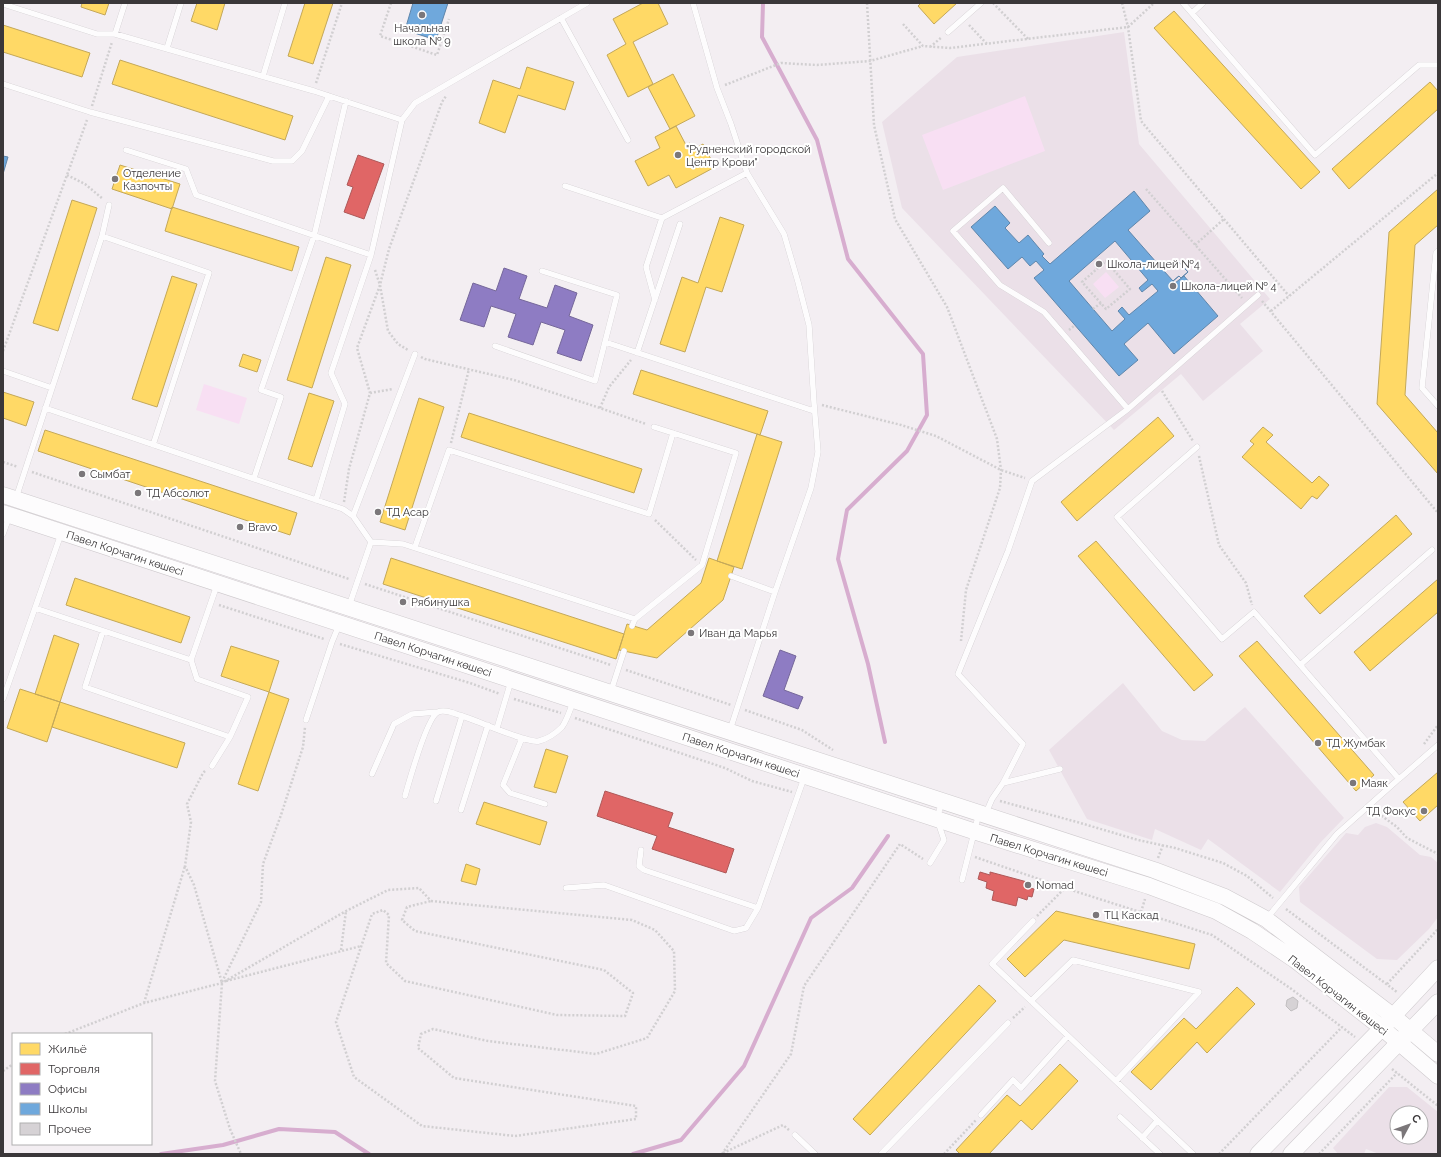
<svg xmlns="http://www.w3.org/2000/svg" width="1441" height="1157" viewBox="0 0 1441 1157" font-family="Raleway,sans-serif">
	<style>
		.built { fill: #ebe0e8; fill-rule: evenodd }
		.green { fill: #f8dff3 }
		.homes { fill: #ffd966; stroke: #c4a858 }
		.shops { fill: #e06666; stroke: #ae5858 }
		.offices { fill: #8e7cc3; stroke: #75679a }
		.schools { fill: #6fa8dc; stroke: #5f86ab; fill-rule: evenodd }
		.lines { fill: none; stroke-linecap: round; stroke-linejoin: round }
		.stream { stroke: #d7adcf; stroke-width: 4 }
		.building { fill: #d6d2d5; stroke: #c1bec0 }
		.lane-casing { stroke: #cecacd; stroke-width: 6 }
		.secondary-casing { stroke: #cecacd; stroke-width: 17 }
		.path { stroke: #d1cfd1; stroke-width: 2.5; stroke-dasharray: 2 2; stroke-linecap: butt }
		.lane { stroke: #fdfcfd; stroke-width: 5.5 }
		.secondary { stroke: #fdfcfd; stroke-width: 16 }
		.poi-dot { fill: #7b777a; stroke: #fff; stroke-width: 1.5 }
		.labels { text-anchor: middle; stroke-width: 4; stroke-linejoin: round; paint-order: stroke }
		.poi-label { font-size: 11px; fill: #3a3739; stroke: #fff; text-anchor: start }
		.street-label { font-size: 11px; fill: #3a3739; stroke: #fff }
	</style>
	<rect width="100%" height="100%" fill="#f3eef2"/>
	<path class="built" d="M1124,32L1139,144L1270,299L1240,324L1263,351L1203,401L1181,374L1114,430L902,208L882,122L957,57Z
		M1123,683L1162,731L1182,740L1205,741L1245,707L1344,818L1320,843L1280,892L1208,839L1201,850L1155,829L1152,840L1087,819L1049,750Z
		M1376,823L1387,827L1420,855L1431,857L1438,863V917L1429,929L1397,960L1377,959L1300,902L1299,887L1346,833L1358,835L1365,827Z
		M1389,1087H1407L1438,1112V1154H1379L1366,1149L1364,1154H1338L1333,1148ZM1397,1113H1421V1137H1397Z"/>
	<path class="green" d="M1025,96L1045,151L943,190L922,135Z
		M1106,272L1119,287L1105,298L1093,284Z
		M204,384L247,398L239,424L196,410Z"/>
	<path class="homes" d="M82,3H109L105,15L81,7Z
		M197,3H225L217,30L191,21Z
		M305,3H333L313,64L288,56Z
		M643,3H658L668,24L633,42L653,84L628,97L607,55L626,44L613,19Z
		M921,3H957L934,24L918,6Z
		M1174,11L1320,172L1301,189L1154,28Z
		M3,25L90,53L82,77L3,52Z
		M120,60L293,116L285,140L112,84Z
		M527,67L574,82L565,110L518,95L505,133L479,123L493,80L520,89Z
		M673,74L695,116L670,129L648,87Z
		M1430,82L1438,91V109L1349,189L1332,169Z
		M676,126L686,145L690,143L694,149L703,144L715,167L676,188L669,175L648,186L635,161L660,148L655,137Z
		M120,165L180,184L172,209L112,189Z
		M1438,189V225L1415,245L1405,395L1438,433V474L1377,404L1389,232Z
		M72,200L97,208L58,331L33,323Z
		M172,207L299,247L292,271L165,231Z
		M720,217L744,225L722,292L706,287L685,352L660,344L682,277L698,283Z
		M326,257L351,265L312,388L287,380Z
		M172,276L197,284L157,407L132,399Z
		M243,354L261,360L257,372L239,366Z
		M641,370L768,411L760,435L633,394Z
		M3,392L34,402L26,426L3,418Z
		M309,393L334,401L312,467L288,459Z
		M419,398L444,407L405,530L380,522Z
		M469,413L642,469L634,493L461,437Z
		M1158,417L1174,436L1077,521L1061,502Z
		M1263,427L1273,435L1266,442L1312,483L1319,476L1329,485L1317,499L1312,496L1301,509L1242,457L1254,444L1250,441Z
		M45,430L297,513L290,535L38,451Z
		M757,434L782,442L742,569L717,561Z
		M1396,515L1412,534L1320,614L1304,596Z
		M1096,541L1213,675L1194,691L1078,556Z
		M391,558L624,634L616,659L383,584Z
		M709,558L734,567L723,600L657,658L619,650L627,624L647,630L701,583Z
		M75,578L190,617L181,643L66,605Z
		M1438,579V612L1370,671L1354,652Z
		M54,635L79,644L60,702L35,694Z
		M1257,641L1374,775L1356,791L1239,656Z
		M231,646L279,661L269,692L221,676Z
		M20,689L60,702L47,742L7,728Z
		M269,692L289,699L258,791L238,784Z
		M60,702L185,743L177,768L52,727Z
		M546,749L568,756L556,793L534,787Z
		M1438,772V805L1420,821L1403,802Z
		M484,802L547,822L540,845L476,824Z
		M466,864L480,869L476,885L461,881Z
		M1056,911L1195,944L1189,969L1064,940L1025,977L1007,959Z
		M979,985L996,1001L870,1135L853,1119Z
		M1237,987L1255,1004L1207,1053L1197,1042L1151,1090L1131,1072L1184,1018L1196,1029Z
		M1060,1064L1078,1081L1032,1130L1021,1120L989,1154H960L956,1150L1007,1095L1020,1106Z"/>
	<path class="shops" d="M358,155L384,164L364,219L344,212L353,187L347,185Z
		M605,791L673,813L668,827L734,849L726,873L652,849L657,836L597,816Z
		M980,872L990,875V872L1031,883L1030,888L1034,889L1032,897L1028,896L1027,900L1018,897L1016,906L992,900L994,891L986,888L987,882L978,879Z"/>
	<path class="offices" d="M504,268L527,276L519,299L547,308L555,285L577,293L569,316L593,325L581,361L557,353L565,330L541,322L533,345L508,337L516,314L491,306L484,327L460,320L473,283L496,291Z
		M780,650L796,656L784,690L803,697L798,709L763,696Z"/>
	<path class="schools" d="M413,3H448L436,40L405,30Z
		M3,156L8,157L3,174Z
		M1134,191L1150,211L1128,230L1164,271L1177,260L1188,272L1181,278L1179,276L1173,281L1175,283L1184,276L1218,316L1174,354L1148,323L1124,344L1138,360L1119,376L1034,278L1044,270L1036,261L1030,266L1022,257L1008,269L971,227L995,206L1010,223L1005,228L1019,243L1028,235L1044,254L1042,256L1050,264ZM1115,241L1148,280L1139,288L1142,292L1152,284L1158,291L1129,315L1122,307L1118,311L1125,319L1112,331L1069,281Z
		M1177,260L1188,272L1181,278L1179,276L1173,281L1164,271Z"/>
	<g class="lines">
		<path class="stream" d="M763,3L762,37L817,140L848,259L923,354L927,415L907,451L847,510L838,559L868,664L885,742
			M161,1154L223,1145L279,1129L335,1132L369,1154
			M633,1154L681,1140L744,1066L811,918L852,888L888,836"/>
	</g>
	<path class="building" d="M1293,997L1298,1001L1297,1008L1291,1011L1286,1006L1287,1000Z"/>
	<g class="lines">
		<g class="lane-casing">
			<path id="lane" d="M693,3L717,88L731,124L747,173L784,234L798,282L809,325L814,403L818,452L811,488L775,592L730,730
				M1183,3L1315,155L1419,65H1438
				M3,4L97,34H115L314,91L402,120
				M1192,13L1203,3
				M561,18L628,140
				M948,32L981,3
				M115,34L125,3
				M167,48L181,3
				M263,76L285,3
				M3,84L90,112L273,161H292L302,151L329,96
				M126,150L186,169L196,195L371,255
				M565,186L662,218
				M102,236L209,273L153,445
				M1049,243L1003,188L953,231L1000,285L1044,312L1128,409
				M1438,251L1436,253L1422,388L1438,406
				M542,271L617,295L605,342L814,411
				M655,300L646,267L662,218L747,173
				M495,346L595,381L605,342
				M637,353L680,224
				M3,371L52,388
				M45,408L343,509L353,516L371,542L403,544L635,619L702,565L736,453L654,427
				M1197,447L1117,517L1222,639L1254,612L1399,779L1438,745
				M254,478L281,397L261,390L314,236L346,101
				M16,498L102,236L109,205
				M316,500L345,404L331,373L371,255L402,120L415,103L587,3
				M353,516L415,354
				M3,534L9,517
				M415,547L449,450L649,514L673,433
				M731,576L775,592
				M349,606L371,542
				M35,608L191,660L197,679L248,697L230,737L212,766
				M632,626L635,619
				M103,631L85,687L230,737
				M191,660L217,585
				M1300,665L1432,550
				M611,691L624,651
				M3,699L61,534
				M306,720L332,642L339,625
				M497,728L511,681
				M522,738L503,785L510,793L545,804
				M372,774L394,724L412,714L438,712
				M1003,783L1060,769
				M405,796C409,782 427,717 438,712C444,709 453,713 459,715C474,719 528,744 539,741C547,739 556,733 562,727C567,720 570,710 573,702
				M436,801L462,716
				M461,810L488,725
				M986,813L992,799L1003,783L1023,744L958,674L1008,551L1032,481L1128,409L1258,295
				M641,850L639,866L644,870L758,908
				M930,863L944,840L937,819L942,801
				M962,880L979,813
				M566,888L604,885L734,931L746,928L758,908L804,778
				M1267,918L1337,834L1401,777
				M1033,921L992,964L1193,1154
				M1031,1001L1073,960L1199,992L1116,1081
				M981,1115L1013,1080L1021,1088L1068,1036
				M1120,1117L1160,1154
				M795,1135L815,1154
				M1142,1138L1157,1121
				M881,1154L1008,1023"/>
		</g>
		<g class="secondary-casing">
			<path id="secondary" d="M3,495L1154,870L1225,897L1266,919L1393,1016L1438,1054
				M3,513L973,831L1149,886L1216,911L1252,931L1295,960L1382,1028L1438,1076
				M1258,1154L1382,1028L1438,968
				M1291,1154L1438,1002"/>
		</g>
		<path class="path" d="M391,3L380,36L437,55L449,19
			M867,3L874,125L895,219L947,307L997,439L1001,470L1000,488L966,590L961,641
			M993,3L1028,39
			M1122,3L1128,27L1141,121L1289,296
			M903,24L923,46L950,48L1128,27L1154,3
			M969,25L987,44
			M930,47L942,37
			M316,83L342,3
			M725,85L781,63L817,65L870,61L923,46
			M92,106L112,42
			M67,175L85,184L103,199
			M1146,189L1242,298
			M1195,245L1224,219
			M1106,261L1130,289L1106,309L1082,282Z
			M375,270L380,285L388,331L398,344L408,350
			M1262,301L1438,513
			M1093,309L1101,303
			M1271,311L1438,173
			M1069,330L1075,325
			M3,351L87,120
			M421,357L425,359L514,380L600,408L646,424
			M1162,391L1193,441
			M370,393L393,389
			M822,405L901,425L936,436L1001,470L1025,478
			M600,408L609,387L631,360
			M451,443L469,369
			M1199,456L1219,545L1246,583L1252,605
			M3,462L18,467
			M32,472L349,579
			M344,502L349,469L370,393L357,348L380,285L389,249L442,102L446,96
			M655,520L696,560
			M365,584L611,665
			M219,605L324,639
			M340,644L470,683L500,694
			M626,670L731,705
			M514,699L561,713
			M745,710L802,730L833,750
			M575,718L725,768L752,781L792,792
			M1424,744L1438,725
			M205,771L203,773L187,804L191,822L185,866L194,885L222,983L215,1081L230,1129L241,1154
			M1000,801L1077,822L1138,840L1175,848L1223,863L1247,876L1273,898
			M1375,811L1397,827L1407,838L1438,854
			M975,857L1065,888L1212,935L1290,988L1355,1037
			M1158,858L1163,845
			M431,901L632,920L655,930L674,951L675,991L647,1038L596,1054L488,1041L433,1029L421,1034L418,1048L454,1078L636,1106V1119L515,1136L422,1126L354,1077L336,1022L372,914L383,910L389,915L386,963L405,981L557,1015L625,1016L633,993L604,970L415,931L402,920L407,907Z
			M1286,909L1397,992
			M1141,912L1145,899
			M1037,916L1065,888
			M341,950L346,911
			M226,981L361,946
			M222,982L261,902L263,864L281,815L303,747L305,727
			M1387,984L1438,929
			M144,1003L185,866
			M1013,1018L1025,1007
			M65,1034L144,1003L222,983L346,911L388,890L419,888L431,901
			M1392,1069L1438,1106
			M3,1071L13,1064
			M723,1153L783,1125L789,1130
			M722,1154L791,1054L804,986L900,844L923,859
			M944,1154L976,1120
			M1219,1154L1342,1027
			M1319,1154L1397,1073"/>
		<use href="#lane" class="lane"/>
		<use href="#secondary" class="secondary"/>
	</g>
	<g class="poi-dot">
		<circle cx="422" cy="15" r="4"/>
		<circle cx="678" cy="155" r="4"/>
		<circle cx="115" cy="179" r="4"/>
		<circle cx="1099" cy="264" r="4"/>
		<circle cx="1173" cy="286" r="4"/>
		<circle cx="82" cy="474" r="4"/>
		<circle cx="138" cy="493" r="4"/>
		<circle cx="378" cy="512" r="4"/>
		<circle cx="240" cy="527" r="4"/>
		<circle cx="403" cy="602" r="4"/>
		<circle cx="691" cy="633" r="4"/>
		<circle cx="1318" cy="743" r="4"/>
		<circle cx="1353" cy="783" r="4"/>
		<circle cx="1424" cy="811" r="4"/>
		<circle cx="1028" cy="885" r="4"/>
		<circle cx="1096" cy="915" r="4"/>
	</g>
	<g class="labels">
		<g class="poi-label">
			<text x="422" y="32" text-anchor="middle">Начальная<tspan x="422" dy="13">школа № 9</tspan></text>
			<text x="686" y="153">"Рудненский городской<tspan x="686" dy="13">Центр Крови"</tspan></text>
			<text x="123" y="177">Отделение<tspan x="123" dy="13">Казпочты</tspan></text>
			<text x="1107" y="268">Школа-лицей №4</text>
			<text x="1181" y="290">Школа-лицей № 4</text>
			<text x="90" y="478">Сымбат</text>
			<text x="146" y="497">ТД Абсолют</text>
			<text x="386" y="516">ТД Асар</text>
			<text x="248" y="531">Bravo</text>
			<text x="411" y="606">Рябинушка</text>
			<text x="699" y="637">Иван да Марья</text>
			<text x="1326" y="747">ТД Жумбак</text>
			<text x="1361" y="787">Маяк</text>
			<text x="1416" y="815" text-anchor="end">ТД Фокус</text>
			<text x="1036" y="889">Nomad</text>
			<text x="1104" y="919">ТЦ Каскад</text>
		</g>
		<g class="street-label">
			<text transform="translate(125 553) rotate(18)" y="4">Павел Корчагин көшесі</text>
			<text transform="translate(433 654) rotate(18)" y="4">Павел Корчагин көшесі</text>
			<text transform="translate(741 755) rotate(18)" y="4">Павел Корчагин көшесі</text>
			<text transform="translate(1049 855) rotate(17)" y="4">Павел Корчагин көшесі</text>
			<text transform="translate(1338 995) rotate(38)" y="4">Павел Корчагин көшесі</text>
		</g>
	</g>
	<rect width="1441" height="1157" fill="none" stroke="#3a3739" stroke-width="8"/>
	<rect x="12" y="1033" width="140" height="112" fill="#ffffff" stroke="#b0afb0"/>
	<rect x="20" y="1043" width="20" height="12" fill="#ffd966" stroke="#b0afb0"/>
	<text x="48" y="1053" font-size="12" fill="#3a3739">Жильё</text>
	<rect x="20" y="1063" width="20" height="12" fill="#e06666" stroke="#b0afb0"/>
	<text x="48" y="1073" font-size="12" fill="#3a3739">Торговля</text>
	<rect x="20" y="1083" width="20" height="12" fill="#8e7cc3" stroke="#b0afb0"/>
	<text x="48" y="1093" font-size="12" fill="#3a3739">Офисы</text>
	<rect x="20" y="1103" width="20" height="12" fill="#6fa8dc" stroke="#b0afb0"/>
	<text x="48" y="1113" font-size="12" fill="#3a3739">Школы</text>
	<rect x="20" y="1123" width="20" height="12" fill="#d6d2d5" stroke="#b0afb0"/>
	<text x="48" y="1133" font-size="12" fill="#3a3739">Прочее</text>
	<g transform="translate(1409 1125) rotate(49)"><circle r="19" fill="#ffffff" stroke="#b0afb0"/>
	<path d="M0-3L7 15L0 10L-7 15Z" fill="#7b777a"/>
	<text y="-6" font-size="11" font-weight="bold" text-anchor="middle" fill="#3a3739">С</text>
	</g>
</svg>
